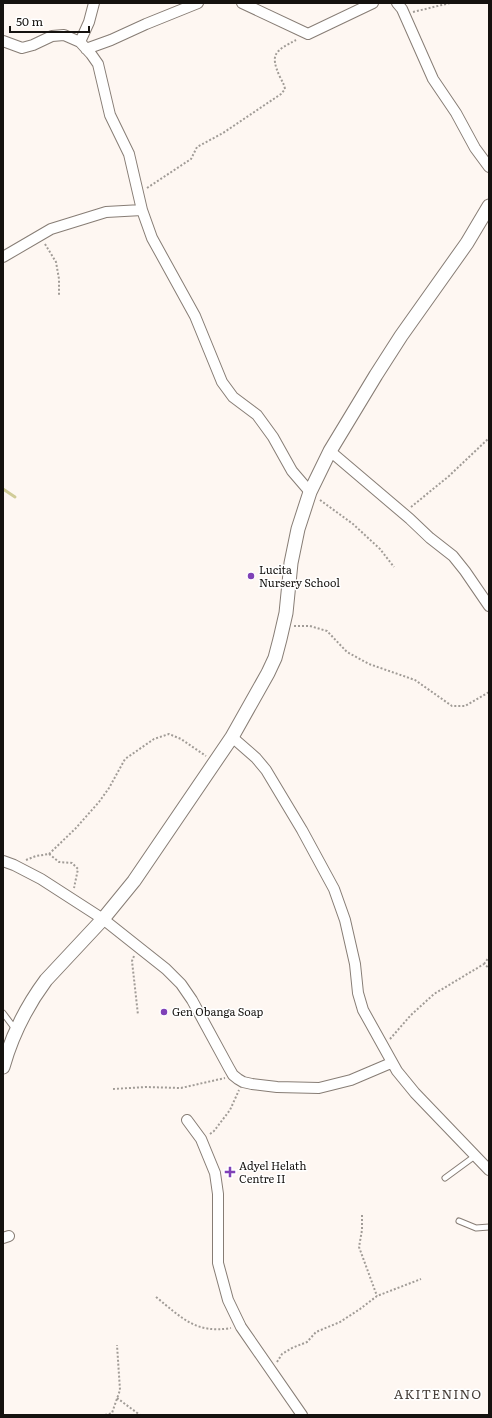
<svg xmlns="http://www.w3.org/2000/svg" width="492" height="1418" viewBox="0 0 492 1418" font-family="Literata,serif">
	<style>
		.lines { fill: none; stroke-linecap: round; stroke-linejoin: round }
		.stream { stroke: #d1cc98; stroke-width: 3 }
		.service-casing { stroke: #877d75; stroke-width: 7 }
		.minor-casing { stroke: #877d75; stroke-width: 12 }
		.tertiary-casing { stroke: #877d75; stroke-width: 15 }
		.path { stroke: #a19c97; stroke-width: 2; stroke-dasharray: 2 2; stroke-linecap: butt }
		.service { stroke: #fff; stroke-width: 5 }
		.minor { stroke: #fff; stroke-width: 10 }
		.tertiary { stroke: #fff; stroke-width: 13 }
		.poi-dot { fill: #7f41b7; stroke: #fff; stroke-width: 1.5 }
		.labels { text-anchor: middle; stroke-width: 3; stroke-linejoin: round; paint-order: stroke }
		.poi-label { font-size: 11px; fill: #15120f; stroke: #fff; text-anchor: start }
		.quarter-label { font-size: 13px; letter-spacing: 1px; fill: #483f39; stroke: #fff }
	</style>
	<rect width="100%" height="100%" fill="#fef7f2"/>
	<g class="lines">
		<path class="stream" d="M3,489L15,497"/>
		<g class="service-casing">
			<path id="service" d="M3,1013L15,1029
				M445,1178L475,1156
				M459,1221L476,1228L489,1227"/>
		</g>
		<g class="minor-casing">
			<path id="minor" d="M242,3L308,34L373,3
				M397,3L402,9L433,79L456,113L475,148L489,167
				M3,41L22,48L33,45L52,36L64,35L80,42L91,54L98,64L110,115L129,154L142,210L152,238L195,316L222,382L233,397L257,415L273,437L292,471L310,492
				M80,42L89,22L94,3
				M86,49L111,40L146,24L198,3
				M3,257L51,229L106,212L142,210
				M330,451L410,519L430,538L453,556L465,571L489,606
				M232,737L256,758L266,770L302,830L334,889L345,920L355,964L358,993L363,1010L397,1071L415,1093L489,1170
				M3,861L14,865L41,879L103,919L166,969L181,984L192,1000L229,1068L233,1075L238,1079L243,1082L252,1084L277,1087L319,1088L351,1080L391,1063
				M187,1120L201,1139L215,1173L218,1194V1263L228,1300L241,1327L302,1415
				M3,1238L9,1236"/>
		</g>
		<g class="tertiary-casing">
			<path id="tertiary" d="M3,1067C12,1035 26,1007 46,980L103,919L134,881L232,737L268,673L275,658L280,639L286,613L291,563L298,529L310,492L330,451L376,375L401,336L467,243L489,206"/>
		</g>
		<path class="path" d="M413,12L450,3
			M147,188L191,159L197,147L223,133L281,94L285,89C284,84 282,81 280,77C269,53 276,51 296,40
			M45,244L56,262L59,279V296
			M320,500L353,524L380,549L394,567
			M411,507L449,476L489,438
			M294,626H310L327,631L347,652L369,664L415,680L452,706H465L489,692
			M49,854L75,829L99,802L109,788L125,759L154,739L169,734L181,739L206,756
			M26,860L36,856L49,854L59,862L72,863L78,869L74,888
			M134,956L132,961L138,1015
			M484,964L489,957
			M390,1039L411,1015L434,994L484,964L489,968
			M113,1089L145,1087L181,1088L225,1078
			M210,1134L214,1131L230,1110L239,1090
			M362,1215V1230L359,1247L377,1296
			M156,1297C182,1318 196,1334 231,1328
			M277,1362L282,1354L292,1348L307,1342L316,1332L340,1322L360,1309L377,1296L421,1279
			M117,1398L140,1415
			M105,1415L112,1413L120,1390L117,1345"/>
		<use href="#service" class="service"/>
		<use href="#minor" class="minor"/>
		<use href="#tertiary" class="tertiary"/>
	</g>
	<g class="poi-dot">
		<circle cx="251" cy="576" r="4"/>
		<circle cx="164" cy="1012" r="4"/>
		<path d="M228 1166h4v4h4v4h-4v4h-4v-4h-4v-4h4z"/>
	</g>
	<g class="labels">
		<g class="poi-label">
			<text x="259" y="574">Lucita<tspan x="259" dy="13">Nursery School</tspan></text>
			<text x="172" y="1016">Gen Obanga Soap</text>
			<text x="239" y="1170">Adyel Helath<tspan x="239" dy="13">Centre II</tspan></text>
		</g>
		<g class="quarter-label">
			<text x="438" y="1399">AKITENINO</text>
		</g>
	</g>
	<rect width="492" height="1418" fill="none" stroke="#15120f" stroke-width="8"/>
	<path d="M10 26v6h79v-6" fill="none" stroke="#15120f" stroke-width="2"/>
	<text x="16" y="26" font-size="12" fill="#15120f" stroke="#ffffff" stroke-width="3" paint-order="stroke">50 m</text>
</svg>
